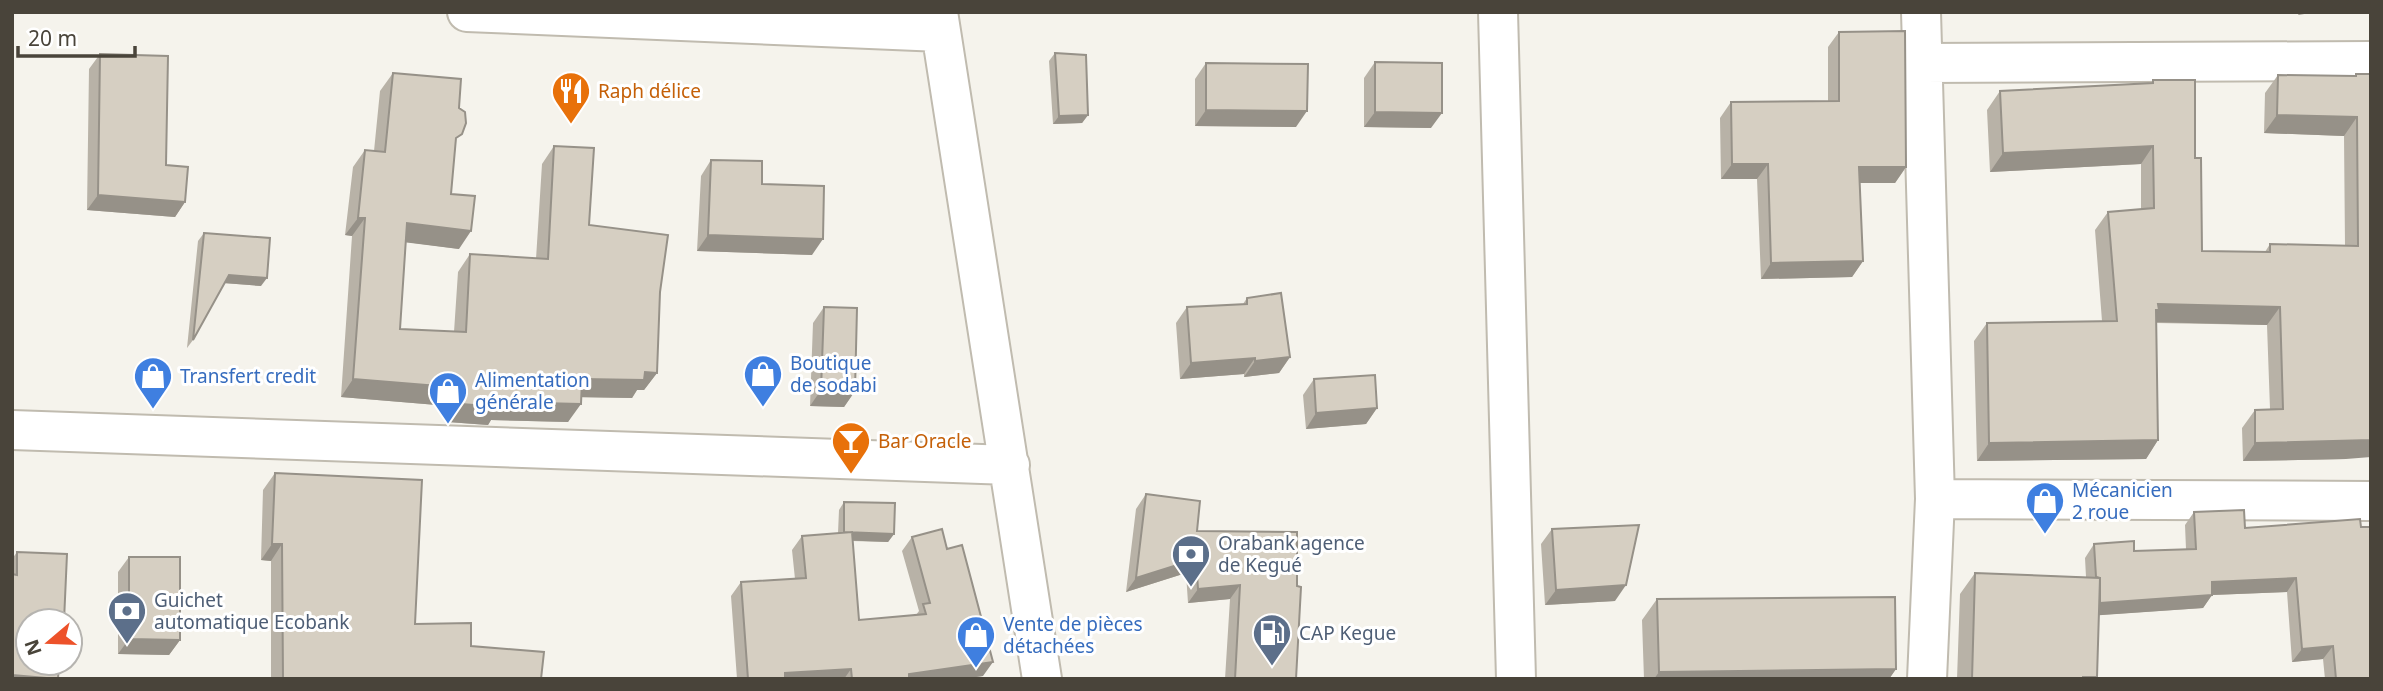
<svg xmlns="http://www.w3.org/2000/svg" width="2383" height="691" viewBox="0 0 2383 691" font-family="'Noto Sans',sans-serif">
	<style>
		.lines { fill: none; stroke-linecap: round; stroke-linejoin: round }
		.street-casing { stroke: #c0bbaf; stroke-width: 42 }
		.street { stroke: #fff; stroke-width: 38 }
		.wall { fill: #b8b2a7 }
		.shaded-wall { fill: #969188 }
		.building { fill: #d6cfc2; stroke: #969188; stroke-width: 2 }
		.labels { text-anchor: middle; stroke-width: 6; stroke-linejoin: round; paint-order: stroke }
		.food-label { font-size: 19px; fill: #c56008; stroke: #fff; text-anchor: start }
		.shop-label { font-size: 19px; fill: #366cbe; stroke: #fff; text-anchor: start }
		.service-label { font-size: 19px; fill: #4e5e75; stroke: #fff; text-anchor: start }
	</style>
	<rect width="100%" height="100%" fill="#f5f3ec"/>
	<g class="lines">
		<g class="street-casing">
			<path id="street" d="M467,12L941,32
				M938,12L1042,679
				M1498,12L1516,679
				M1921,12L1935,499L1927,679
				M1923,63L2371,61
				M12,430L1010,465
				M1935,499L2371,501"/>
		</g>
		<use href="#street" class="street"/>
	</g>
	<path class="wall" d="M1839,32L1906,167L1895,183H1860L1863,261L1852,277L1761,279L1757,179H1721L1720,118L1731,102L1828,101V47Z
		M1055,53L1088,115L1082,123L1053,124L1049,61Z
		M100,54L166,165L185,202L175,217L87,210L89,69Z
		M1375,62L1431,128L1364,127V78Z
		M1206,63L1296,127L1195,126V79Z
		M393,73L456,142L451,194L459,249L406,242L400,329L454,332L458,272L470,254L536,259L542,164L554,146L589,225L660,292L657,373L644,390H637L632,398L581,397L568,422L491,420L488,425L448,422L449,406L341,397L352,236L345,235L353,167L365,150L374,151L380,91Z
		M2356,74H2371L2346,459L2243,461L2242,428L2255,410L2270,409L2267,325L2156,323L2158,440L2146,459L1977,461L1974,341L1987,323L2102,321L2095,230L2108,212L2141,209V164L1990,172L1987,110L2000,91L2150,84L2153,80L2195,158L2202,251L2265,252L2270,244L2345,246L2344,136L2264,133L2265,93L2278,75L2355,76Z
		M711,160L762,184L812,255L697,251L701,176Z
		M204,233L261,286L224,283L193,340L187,348L198,241Z
		M1247,298L1290,357L1279,373L1244,377V374L1180,379L1176,323L1187,307L1243,304Z
		M824,307L855,391L844,407L810,406L813,323Z
		M1314,379L1377,408L1366,424L1306,429L1303,395Z
		M275,473L415,624L471,646L541,679H271V561L261,560L263,490Z
		M1146,494L1197,531L1297,532L1296,679H1225L1230,599L1188,603L1186,573L1126,592L1136,509Z
		M844,502L894,534L888,542L852,541L859,620L916,615L919,611L902,551L912,537L983,676L962,679H737L731,596L741,582L795,579L792,550L802,536L838,533L839,510Z
		M2194,512L2245,528L2360,519L2371,679H2325L2323,659L2292,662L2287,592L2212,595L2203,608L2099,615L2096,679H1957L1960,594L1975,573L2086,577L2085,558L2094,544L2134,551L2186,549L2185,525Z
		M1552,529L1615,601L1545,605L1541,544Z
		M17,552L28,621L12,679V559Z
		M129,557L180,640L169,655L118,654V572Z
		M1657,599L1896,669L1889,679H1644L1642,620Z"/>
	<path class="shaded-wall" d="M2300,12H2317L2298,15Z
		M1206,110L1307,111L1296,127L1195,126Z
		M1375,112L1442,113L1431,128L1364,127Z
		M1088,115L1082,123L1053,124L1059,116Z
		M2277,115L2357,117L2344,136L2264,133Z
		M2153,146L2141,164L1990,172L2003,153Z
		M1732,164H1768L1757,179H1721Z
		M1859,167H1906L1895,183H1849Z
		M98,195L185,202L175,217L87,210Z
		M358,218H365L352,236L345,235Z
		M407,223L471,231L459,249L395,241Z
		M708,235L823,239L812,255L697,251Z
		M1863,261L1852,277L1761,279L1771,263Z
		M229,275L267,278L261,286L223,283Z
		M2158,304L2280,307L2267,325L2150,322Z
		M1290,357L1279,373L1244,377L1255,361Z
		M1255,358L1244,374L1180,379L1191,363Z
		M645,372L657,373L644,390H637L632,398L569,397L582,379Z
		M353,379L462,388L449,406L341,397Z
		M821,390L855,391L844,407L810,406Z
		M501,402L581,404L568,422L491,420L488,425L448,422L461,404Z
		M1377,408L1366,424L1306,429L1316,413Z
		M2158,440L2146,459L1977,461L1989,443Z
		M2371,440V457L2346,459L2243,461L2255,443Z
		M844,532L894,534L888,542L838,540Z
		M272,544H282L271,561L261,560Z
		M1196,559L1186,573L1126,592L1136,578Z
		M2296,578L2287,592L2212,595L2203,608L2088,616L2098,603L2212,582Z
		M1240,585L1230,599L1188,603L1198,589Z
		M1626,585L1615,601L1545,605L1556,590Z
		M129,639L180,640L169,655L118,654Z
		M2333,646L2323,659L2292,662L2302,649Z
		M993,662L983,676L962,679H902L909,674Z
		M851,669L844,679H781L785,673Z
		M1896,669L1889,679H1654L1659,672Z
		M12,675L48,679H12Z"/>
	<path class="building" d="M1905,31L1906,167H1859L1863,261L1771,263L1768,164H1732L1731,102L1839,101V32Z
		M1055,53L1086,55L1088,115L1059,116Z
		M100,54L168,56L166,165L188,167L185,202L98,195Z
		M1375,62L1442,63V113L1375,112Z
		M1206,63L1308,64L1307,111L1206,110Z
		M393,73L461,79L459,108L465,112L466,123L462,134L456,138L451,194L475,196L471,231L407,223L400,329L466,332L470,254L548,259L554,146L594,148L589,225L668,235L660,292L657,373L645,372L644,380L582,379L581,404L501,402L500,407L461,404L462,388L353,379L365,218H358L365,150L385,152Z
		M2356,74H2371V440L2255,443V410L2283,409L2280,307L2158,304L2159,310H2156L2158,440L1989,443L1987,323L2117,321L2108,212L2154,208L2153,146L2003,153L2000,91L2153,83V80H2195V158H2201L2202,251L2270,252V244L2358,246L2357,117L2277,115L2278,75L2356,76Z
		M711,160L762,161V184L824,186L823,239L708,235Z
		M204,233L270,238L267,278L229,275L193,340Z
		M1281,293L1290,357L1255,361V358L1191,363L1187,307L1247,304V298Z
		M824,307L857,308L855,391L821,390Z
		M1375,375L1377,408L1316,413L1314,379Z
		M275,473L422,480L415,624L471,623V646L544,652L541,679H283L282,544H272Z
		M1146,494L1200,501L1197,531L1297,532V586L1301,587L1296,679H1235L1240,585L1198,589L1196,559L1136,578Z
		M844,502L895,503L894,534L844,532Z
		M2244,510L2245,528L2360,519L2361,527H2371V679H2336L2333,646L2302,649L2296,578L2212,582V595L2100,603V578L2096,577L2094,544L2134,541V551L2196,549L2194,512Z
		M1639,525L1626,585L1556,590L1552,529Z
		M942,529L947,549L962,545L993,662L909,674V678L902,679H852L851,669L785,673V679H748L741,582L806,578L802,536L852,532L859,620L926,614L923,604L930,603L912,537Z
		M17,552L67,554L64,621H28V663H59L58,679L12,675V574L17,575Z
		M129,557H180V640L129,639Z
		M1975,573L2100,578L2097,677H2083V679H1972Z
		M1895,597L1896,669L1659,672L1657,599Z"/>
	<defs>
		<g id="restaurant-pin" transform="scale(2.0125)"><path d="M0 17L-7.5 6A9.5 9.5 0 1 1 7.5 6Z" fill="#e8710a" stroke="#fff"/><path d="M-5-6h1v4h1v-4h1v4h1v-4h1v5L-1.5 .5V6h-2V.5L-5-1ZM5-6V6H3V1.5H1.5Q1.5-4 5-6Z" fill="#fff"/></g>
		<g id="shop-pin" transform="scale(2.0125)"><path d="M0 17L-7.5 6A9.5 9.5 0 1 1 7.5 6Z" fill="#3f7fe0" stroke="#fff"/><path d="M-5-2.5h2.3a2.7 3.5 0 0 1 5.4 0H5L5.5 6h-11ZM-1.5-2.5h3a1.5 2.3 0 0 0-3 0Z" fill="#fff"/></g>
		<g id="bar-pin" transform="scale(2.0125)"><path d="M0 17L-7.5 6A9.5 9.5 0 1 1 7.5 6Z" fill="#e8710a" stroke="#fff"/><path d="M-6-5H6L.8 .8V4.5H3.5V6h-7V4.5H-.8V.8Z" fill="#fff"/></g>
		<g id="bank-pin" transform="scale(2.0125)"><path d="M0 17L-7.5 6A9.5 9.5 0 1 1 7.5 6Z" fill="#5c6f8a" stroke="#fff"/><path d="M-6-4H6V4H-6ZM0-2.3a2.3 2.3 0 1 0 0 4.6a2.3 2.3 0 1 0 0-4.6Z" fill="#fff"/></g>
		<g id="fuel-pin" transform="scale(2.0125)"><path d="M0 17L-7.5 6A9.5 9.5 0 1 1 7.5 6Z" fill="#5c6f8a" stroke="#fff"/><path d="M-5.5-6h7V0h2V4h1.3V-2.5L3-4.5l.8-.8L6-3V5H2.5V1h-1V6h-7ZM-4.2-4.7v3.2H.2V-4.7Z" fill="#fff"/></g>
	</defs>
	<g fill-rule="evenodd">
		<use href="#restaurant-pin" x="571" y="91"/>
		<use href="#shop-pin" x="763" y="374"/>
		<use href="#shop-pin" x="153" y="376"/>
		<use href="#shop-pin" x="448" y="391"/>
		<use href="#bar-pin" x="851" y="441"/>
		<use href="#shop-pin" x="2045" y="501"/>
		<use href="#bank-pin" x="1191" y="554"/>
		<use href="#bank-pin" x="127" y="611"/>
		<use href="#fuel-pin" x="1272" y="633"/>
		<use href="#shop-pin" x="976" y="635"/>
	</g>
	<g class="labels">
		<g class="food-label">
			<text x="598" y="98">Raph délice</text>
			<text x="878" y="448">Bar Oracle</text>
		</g>
		<g class="shop-label">
			<text x="790" y="370">Boutique<tspan x="790" dy="22">de sodabi</tspan></text>
			<text x="180" y="383">Transfert credit</text>
			<text x="475" y="387">Alimentation<tspan x="475" dy="22">générale</tspan></text>
			<text x="2072" y="497">Mécanicien<tspan x="2072" dy="22">2 roue</tspan></text>
			<text x="1003" y="631">Vente de pièces<tspan x="1003" dy="22">détachées</tspan></text>
		</g>
		<g class="service-label">
			<text x="1218" y="550">Orabank agence<tspan x="1218" dy="22">de Kegué</tspan></text>
			<text x="154" y="607">Guichet<tspan x="154" dy="22">automatique Ecobank</tspan></text>
			<text x="1299" y="640">CAP Kegue</text>
		</g>
	</g>
	<rect width="2383" height="691" fill="none" stroke="#49443a" stroke-width="28"/>
	<g transform="translate(49 642) rotate(251)"><circle r="33" fill="#ffffff" stroke="#b6b4b0" stroke-width="2"/>
	<path d="M0-5L12 26L0 18L-12 26Z" fill="#ed522a"/>
	<text y="-10" font-size="19" font-weight="bold" text-anchor="middle" fill="#49443a">N</text>
	</g>
	<path d="M18 46v10h117v-10" fill="none" stroke="#49443a" stroke-width="3.5"/>
	<text x="28" y="46" font-size="21" fill="#49443a" stroke="#ffffff" stroke-width="5" paint-order="stroke">20 m</text>
</svg>
